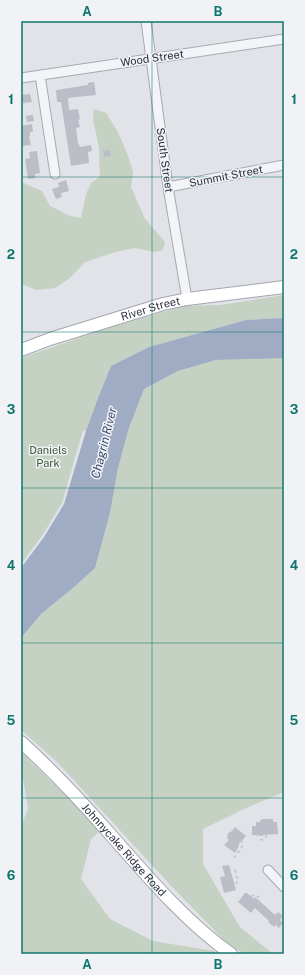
<svg xmlns="http://www.w3.org/2000/svg" width="305" height="975" viewBox="0 0 305 975" font-family="'Public Sans',sans-serif">
	<style>
		.green { fill: #c4d1c3 }
		.water { fill: #a0acc4 }
		.building { fill: #bcbec7 }
		.lines { fill: none; stroke-linecap: round; stroke-linejoin: round }
		.minor-casing { stroke: #a7a9b2; stroke-width: 11 }
		.major-casing { stroke: #a2a6b2; stroke-width: 14 }
		.path { stroke: #bfc1c7; stroke-width: 1.5; stroke-dasharray: 3 3; stroke-linecap: butt }
		.minor { stroke: #f3f4f7; stroke-width: 9 }
		.major { stroke: #fff; stroke-width: 12 }
		.grid { fill: none; stroke: #0f766e; stroke-width: 1; stroke-opacity: 0.55 }
		.labels { text-anchor: middle; stroke-width: 3; stroke-linejoin: round; paint-order: stroke }
		.street-label { font-size: 11px; fill: #2b2f3e; stroke: #f0f2f6 }
		.park-label { font-size: 11px; fill: #3b583a; stroke: #f0f2f6 }
		.water-label { font-size: 12px; font-style: italic; fill: #3a496d; stroke: #f0f2f6 }
		.neatline { fill: none; stroke: #0f766e; stroke-width: 1.5 }
		.grid-label { font-size: 13px; text-anchor: middle; font-weight: bold; fill: #0f766e }
	</style>
	<rect width="100%" height="100%" fill="#e1e3e8"/>
	<path class="green" d="M94,109L106,113L118,132L128,156L133,172L131,187L145,219L165,242L163,250L155,252L135,248L116,252L85,262L70,278L55,288L37,290L21,284V182L42,191L50,206L70,216L81,218L86,194L91,183L100,177L99,148L93,119Z
		M284,295V318L246,320L149,347L111,366L98,398L86,431L83,430L62,503L42,536L21,564V358L105,329L184,306L220,305Z
		M278,357L284,358V792L246,808L203,829V864L240,927L273,954H244L227,943L174,889L57,762L21,730V638L41,614L73,588L95,568L110,513L118,468L129,428L144,389L178,371L216,360Z
		M21,752L101,830L91,839L81,879L110,919L153,941L214,951L216,954H21V827L28,808L21,768Z"/>
	<path class="water" d="M284,318V358L216,360L178,371L144,389L129,428L118,468L110,513L95,568L73,588L41,614L21,638V568L44,537L64,504L86,431L98,398L111,366L149,347L246,320Z"/>
	<path class="building" d="M94,82L96,95L68,98L69,110L78,109L80,119L78,120L80,127L76,128L78,143L80,147L91,145L92,151L88,152L89,163L71,166L61,102H57L56,90L88,85V83Z
		M30,94L32,102L23,103L21,95Z
		M33,115L34,121L27,122L26,116Z
		M32,124L33,132H30V136L29,137L31,145L23,146L21,138V126Z
		M110,150L111,156L104,157L103,151Z
		M37,151L40,173L35,174V178L28,179L25,159L30,158L29,152Z
		M66,180L69,191L61,193L62,197L56,199L52,189L59,187L58,183Z
		M263,819H273V822H277L278,834L263,835V836L252,835V826H256V822H260V820Z
		M235,827L246,836L238,845L239,846L235,853L224,845L229,840L227,838L228,833L232,831Z
		M229,865L236,890L224,893L220,877L225,876L222,866Z
		M245,893H247L254,899L255,897L275,915L278,912L283,916L280,920L283,923L279,928L276,925L274,927L268,922L269,921L255,908L251,913L238,902Z"/>
	<g class="lines">
		<g class="minor-casing">
			<path id="minor" d="M146,21L168,187L187,299
				M40,75L55,174
				M21,78L284,39
				M168,187L284,165
				M268,870L284,887"/>
		</g>
		<g class="major-casing">
			<g id="major">
				<path id="s1" d="M21,350L50,339L163,304L187,299L284,287"/>
				<path id="s2" d="M21,742C53,771 82,802 110,834C147,876 185,921 231,954"/>
			</g>
		</g>
		<path class="path" d="M260,840L265,839L267,835
			M234,858C237,852 246,847 241,840
			M235,870L238,880L236,884
			M251,896L255,895L260,898"/>
		<use href="#minor" class="minor"/>
		<use href="#major" class="major"/>
	</g>
	<path class="grid" d="M152,21V954M21,177H284M21,332H284M21,488H284M21,643H284M21,798H284"/>
	<g class="labels">
		<g class="street-label">
			<text transform="translate(152 58) rotate(-8)" y="4">Wood Street</text>
			<text transform="translate(165 160) rotate(82)" y="4">South Street</text>
			<text transform="translate(226 176) rotate(-11)" y="4">Summit Street</text>
			<text dy="4" stroke="none"><textPath href="#s1" startOffset="136">River Street</textPath></text>
			<text dy="4" stroke="none"><textPath href="#s2" startOffset="149">Johnnycake Ridge Road</textPath></text>
		</g>
		<g class="park-label">
			<text x="48" y="454">Daniels<tspan x="48" dy="13">Park</tspan></text>
		</g>
		<g class="water-label">
			<text transform="translate(104 443) rotate(-76)" y="4">Chagrin River</text>
		</g>
	</g>
	<rect width="305" height="975" fill="none" stroke="#f0f2f6" stroke-width="44"/>
	<rect x="22" y="22" width="261" height="931" class="neatline"/>
	<g class="grid-label">
		<text x="87" y="16">A</text>
		<text x="218" y="16">B</text>
		<text x="11" y="104">1</text>
		<text x="294" y="104">1</text>
		<text x="11" y="259">2</text>
		<text x="294" y="259">2</text>
		<text x="11" y="414">3</text>
		<text x="294" y="414">3</text>
		<text x="11" y="570">4</text>
		<text x="294" y="570">4</text>
		<text x="11" y="725">5</text>
		<text x="294" y="725">5</text>
		<text x="11" y="880">6</text>
		<text x="294" y="880">6</text>
		<text x="87" y="969">A</text>
		<text x="218" y="969">B</text>
	</g>
</svg>
